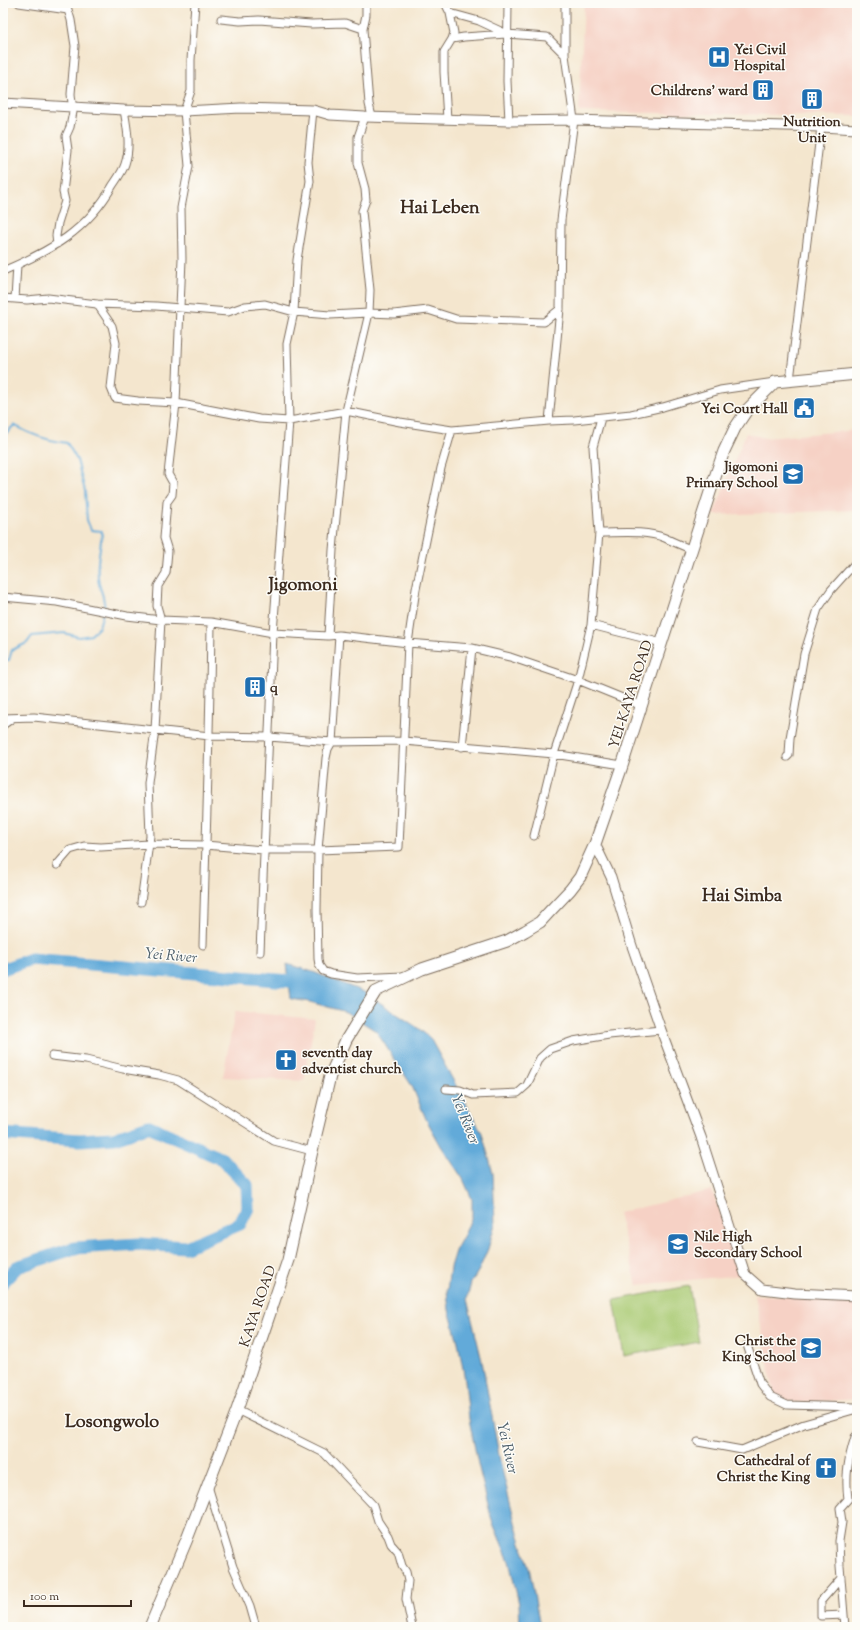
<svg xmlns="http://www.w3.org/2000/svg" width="860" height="1630" viewBox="0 0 860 1630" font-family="'Sorts Mill Goudy',serif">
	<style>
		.built { fill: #f6d1c5 }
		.green { fill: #a8c971; stroke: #727a48 }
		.water { fill: #62aad9; stroke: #4e6a7c }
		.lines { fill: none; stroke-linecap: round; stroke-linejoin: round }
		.stream { stroke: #62aad9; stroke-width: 2 }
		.river { stroke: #62aad9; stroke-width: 13 }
		.minor-casing { stroke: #7c6c5c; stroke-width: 9 }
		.tertiary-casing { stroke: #7c6c5c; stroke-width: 11 }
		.primary-casing { stroke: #7c6c5c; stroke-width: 13 }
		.minor { stroke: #fff; stroke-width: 7 }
		.tertiary { stroke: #fff; stroke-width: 9 }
		.primary { stroke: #fff; stroke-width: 11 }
		.labels { text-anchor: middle; stroke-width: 3; stroke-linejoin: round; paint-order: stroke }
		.poi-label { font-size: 14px; font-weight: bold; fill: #3b2a1e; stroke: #fdfcf7; text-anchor: end }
		.street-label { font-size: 14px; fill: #3b2a1e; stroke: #fdfcf7 }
		.water-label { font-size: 15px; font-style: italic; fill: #4b5d69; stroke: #fdfcf7 }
		.district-label { font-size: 18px; font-weight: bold; fill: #3b2a1e; stroke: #fdfcf7 }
	</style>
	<rect width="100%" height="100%" fill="#fdfcf7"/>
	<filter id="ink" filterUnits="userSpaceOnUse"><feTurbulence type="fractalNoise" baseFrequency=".025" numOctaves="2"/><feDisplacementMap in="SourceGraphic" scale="8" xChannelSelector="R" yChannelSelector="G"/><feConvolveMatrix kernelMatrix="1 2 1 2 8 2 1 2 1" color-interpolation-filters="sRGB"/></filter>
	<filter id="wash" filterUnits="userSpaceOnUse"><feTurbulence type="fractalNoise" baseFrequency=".012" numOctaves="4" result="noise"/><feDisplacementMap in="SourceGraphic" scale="16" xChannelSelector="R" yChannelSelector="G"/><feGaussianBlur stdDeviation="0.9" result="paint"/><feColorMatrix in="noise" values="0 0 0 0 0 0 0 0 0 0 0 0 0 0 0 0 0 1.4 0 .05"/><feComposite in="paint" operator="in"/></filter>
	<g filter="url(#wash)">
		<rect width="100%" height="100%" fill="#f4e6ce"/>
		<path class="built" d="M584,3H857V116L579,112Z
			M857,430V510L713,515L746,433L765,438Z
			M235,1011L315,1019L304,1081L223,1077Z
			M712,1190L742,1275L637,1285L618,1213Z
			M755,1295L857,1298V1399L776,1404Z"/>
		<path class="green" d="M689,1286L699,1342L624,1356L614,1300Z"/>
		<path class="water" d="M287,964L313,972L364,992L418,1028L430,1038L482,1133L493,1173L495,1224L488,1249L479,1270L471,1283L467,1299L482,1361L500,1461L516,1526L530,1572L540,1627H520L519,1604L509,1561L492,1521L478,1464L469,1419L465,1380L458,1342L449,1310L447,1291L450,1267L455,1251L465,1233L472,1216V1199L463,1179L441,1146L426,1119L412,1086L376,1031L346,1012L310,1002L291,999Z"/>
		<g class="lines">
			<path class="stream" d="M3,433H7L14,425C31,435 48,441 67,443L77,460L85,491L87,520L91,530L102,531C101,549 95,565 99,584C101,592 106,601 104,609
				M3,661L9,660L12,650L27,643L32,636L64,633L79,637L91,635L99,627L103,613"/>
			<path class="river" d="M3,969L31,959L300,982L305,986
				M3,1134L79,1140L114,1138L149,1126L222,1159L247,1185L248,1208L240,1224L186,1247L139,1244L75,1248L17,1267L3,1282"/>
		</g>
	</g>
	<g filter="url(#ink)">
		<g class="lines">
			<g class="minor-casing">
				<path id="minor" d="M19,3L68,10
					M366,3V15L363,29L369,104L372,117
					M445,3L450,13L479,21L507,34L547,37L565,55
					M508,3L507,81L509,121
					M450,13L454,33L452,39
					M221,19L240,21L259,20L311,24L345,23L363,29
					M447,119L444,72V52L452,39L464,37L506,34
					M57,244L56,236L58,223L65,201L63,192L68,150L66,136L70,127L73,112L71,94L75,46L71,20L66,3
					M17,265L15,299L27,300L48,298L97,304L156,306L228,312L245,306L265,304L294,312L330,315L369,313L394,314L428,310L456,319L544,322L560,309
					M3,271C50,251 87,231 113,185C117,179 123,171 125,164C131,147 127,127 124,110
					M3,298L15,299
					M97,304L112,326L116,343L111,388L115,398L138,401L176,403L259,419L289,421L346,411L400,422L452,430L549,421L574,420L631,414L663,407L720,390L775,382
					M790,380L821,127
					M549,421L560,309L561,220L574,120L565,55V3
					M599,533C619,533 646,530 665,538C674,542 682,546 691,549
					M3,597L57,602L127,616L161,620L211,622L273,633L328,636L339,635L408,643L472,648L510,657L578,680L642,706
					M591,625L662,643
					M339,635L332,742L328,749L326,758L318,850L317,910L318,959L319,965L323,971L331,974L357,978L404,976
					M328,636L333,550L346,411L369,313L370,290L362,211L366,200L365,189L358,163V137L365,117
					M3,718L34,717L210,736L269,737L332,742L404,741L554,754L622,765
					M3,725L13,718
					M462,747L472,648
					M787,757L789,755L790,738L804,654L818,609L831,590L857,561
					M534,836L554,754L578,680L591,625L599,533L593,447L601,418
					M57,865L70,850L84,846L101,847L149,844L205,845L263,850H318L399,847L408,643L416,589L441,468L452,430
					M141,902L150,836L148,783L155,730L161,620L157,606L158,586L166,573L168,551L164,538L167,502L172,495L173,483L168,474L176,403L182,259L181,208L189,166L184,111L191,91V60L195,3
					M203,945C206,837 210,730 211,622
					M260,952L273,633L289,421L287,344L294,312L297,260L310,181L308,162L313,110
					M52,1056L86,1060L123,1069L159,1075L178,1080L274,1141L312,1151
					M446,1089L460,1090L473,1095L518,1093L527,1085L540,1058L550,1049L573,1041L609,1035L661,1030
					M747,1345L760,1384L770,1397L787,1405L855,1407
					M237,1410L324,1453L373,1505L378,1521L388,1536L391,1544L398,1552L402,1566L406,1572L408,1581L406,1599L412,1627
					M698,1442L742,1450L804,1424L857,1409
					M208,1486L233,1567L250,1606L256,1627
					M841,1578L821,1601V1616L844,1615
					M845,1627L840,1566L839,1541L842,1522L840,1508L848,1499C845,1476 848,1459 855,1437L857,1435"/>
			</g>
			<g class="tertiary-casing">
				<path id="tertiary" d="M3,103L124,110L184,111L241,108L313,110L330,115L365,117L509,121L574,120L821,127L857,129
					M595,844L611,877L632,946L661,1030L701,1137L745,1274L762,1289L795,1293L857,1296"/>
			</g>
			<g class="primary-casing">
				<path id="primary" d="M150,1627L187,1539L237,1410L288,1260L312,1151L330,1076L346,1040L376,991L422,969L507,941L525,931L540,922L551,910L570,890L580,877L595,844L621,769L713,483L724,451L735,428L747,410L775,382L857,374"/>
			</g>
			<use href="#minor" class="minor"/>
			<use href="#tertiary" class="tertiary"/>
			<use href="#primary" class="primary"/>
		</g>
	</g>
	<defs>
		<g id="hospital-square" transform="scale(1.15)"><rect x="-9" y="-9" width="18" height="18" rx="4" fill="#1f6fb2" stroke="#fdfcf7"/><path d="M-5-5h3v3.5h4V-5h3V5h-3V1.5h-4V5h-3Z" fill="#fff"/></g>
		<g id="building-square" transform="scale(1.15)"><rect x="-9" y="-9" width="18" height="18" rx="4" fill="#1f6fb2" stroke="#fdfcf7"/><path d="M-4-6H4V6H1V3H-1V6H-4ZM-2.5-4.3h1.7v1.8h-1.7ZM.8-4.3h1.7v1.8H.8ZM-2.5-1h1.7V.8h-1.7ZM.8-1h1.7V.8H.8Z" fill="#fff"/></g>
		<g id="civic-square" transform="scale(1.15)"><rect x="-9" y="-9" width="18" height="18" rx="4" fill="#1f6fb2" stroke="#fdfcf7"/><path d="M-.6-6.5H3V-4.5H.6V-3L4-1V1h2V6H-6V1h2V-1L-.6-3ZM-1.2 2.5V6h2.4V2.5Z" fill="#fff"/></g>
		<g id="school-square" transform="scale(1.15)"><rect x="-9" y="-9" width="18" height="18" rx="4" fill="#1f6fb2" stroke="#fdfcf7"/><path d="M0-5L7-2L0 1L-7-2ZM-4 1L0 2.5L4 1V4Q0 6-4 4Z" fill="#fff"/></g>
		<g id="church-square" transform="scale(1.15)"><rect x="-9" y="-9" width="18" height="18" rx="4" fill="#1f6fb2" stroke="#fdfcf7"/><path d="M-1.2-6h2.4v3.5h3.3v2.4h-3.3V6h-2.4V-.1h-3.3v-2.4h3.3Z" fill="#fff"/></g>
	</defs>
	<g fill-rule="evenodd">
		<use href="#hospital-square" x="719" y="57"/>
		<use href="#building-square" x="763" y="90"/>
		<use href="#building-square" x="812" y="99"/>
		<use href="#civic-square" x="804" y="408"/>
		<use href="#school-square" x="793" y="474"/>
		<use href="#building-square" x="255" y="687"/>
		<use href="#church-square" x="286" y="1060"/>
		<use href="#school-square" x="678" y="1244"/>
		<use href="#school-square" x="811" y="1348"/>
		<use href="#church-square" x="826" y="1468"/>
	</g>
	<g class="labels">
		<g class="poi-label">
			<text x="734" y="54" text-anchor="start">Yei Civil<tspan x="734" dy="16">Hospital</tspan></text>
			<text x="748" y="95">Childrens' ward</text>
			<text x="812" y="126" text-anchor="middle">Nutrition<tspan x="812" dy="16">Unit</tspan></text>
			<text x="788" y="413">Yei Court Hall</text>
			<text x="778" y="471">Jigomoni<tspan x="778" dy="16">Primary School</tspan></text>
			<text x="270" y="692" text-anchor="start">q</text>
			<text x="302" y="1057" text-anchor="start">seventh day<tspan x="302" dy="16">adventist church</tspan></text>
			<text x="694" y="1241" text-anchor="start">Nile High<tspan x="694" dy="16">Secondary School</tspan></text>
			<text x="796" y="1345">Christ the<tspan x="796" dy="16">King School</tspan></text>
			<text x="810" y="1465">Cathedral of<tspan x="810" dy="16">Christ the King</tspan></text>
		</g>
		<g class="street-label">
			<text transform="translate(630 694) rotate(-72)" y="5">YEI-KAYA ROAD</text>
			<text transform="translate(257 1306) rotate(-71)" y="5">KAYA ROAD</text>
		</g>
		<g class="water-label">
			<text transform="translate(171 955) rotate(5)" y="5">Yei River</text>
			<text transform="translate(466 1119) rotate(68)" y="5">Yei River</text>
			<text transform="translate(508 1448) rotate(77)" y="5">Yei River</text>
		</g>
		<g class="district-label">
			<text x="440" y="213">Hai Leben</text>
			<text x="303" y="590">Jigomoni</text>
			<text x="742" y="901">Hai Simba</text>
			<text x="112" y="1427">Losongwolo</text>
		</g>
	</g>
	<rect width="860" height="1630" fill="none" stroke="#fdfcf7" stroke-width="16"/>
	<path d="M24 1600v6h107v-6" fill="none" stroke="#3b2a1e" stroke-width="2"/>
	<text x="30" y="1600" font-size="12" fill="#3b2a1e" stroke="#fdfcf7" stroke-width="3" paint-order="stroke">100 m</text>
</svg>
